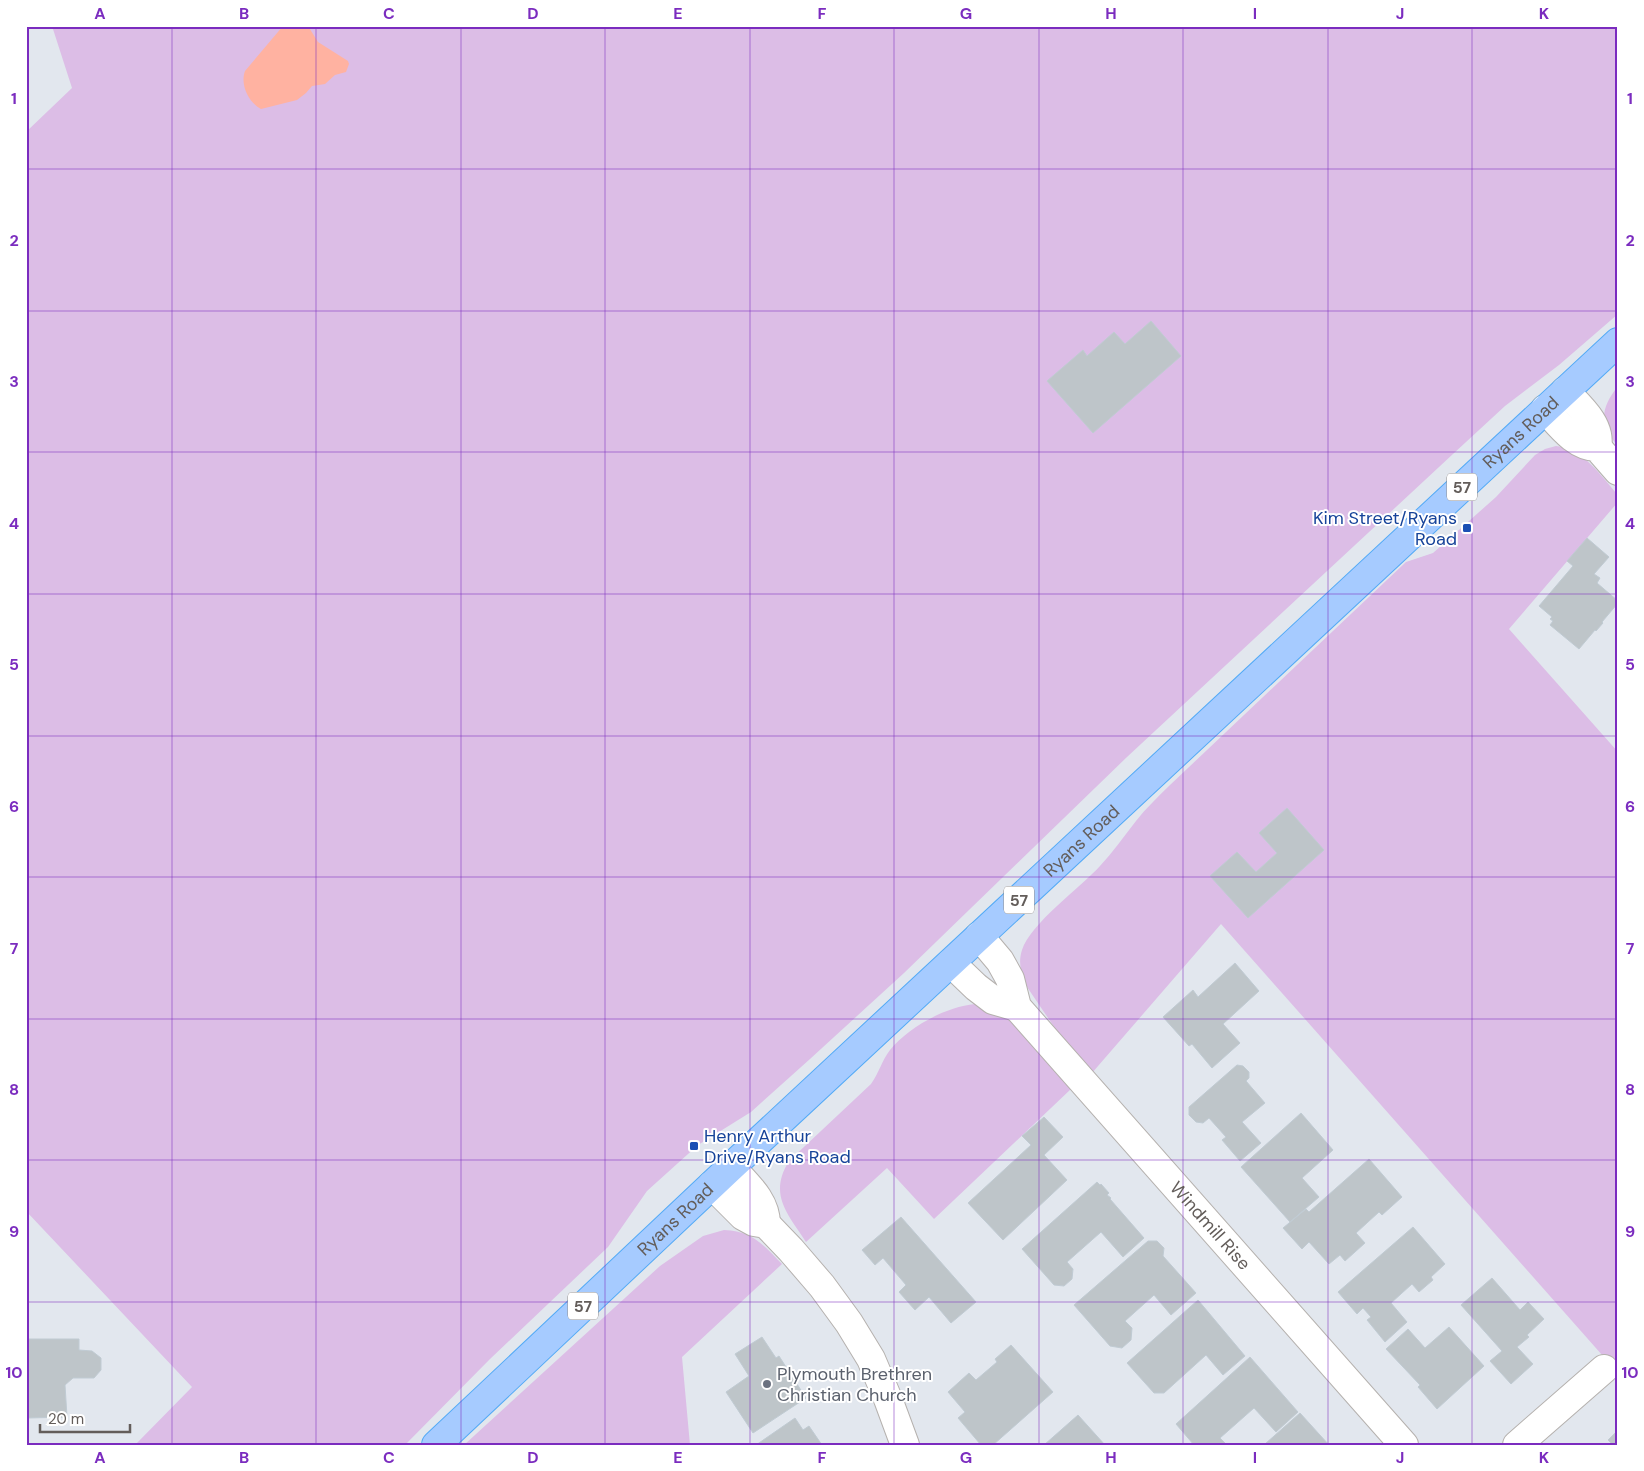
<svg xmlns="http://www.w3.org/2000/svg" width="1644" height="1471" viewBox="0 0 1644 1471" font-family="'DM Sans',sans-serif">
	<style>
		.green { fill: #dcbde6 }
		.water { fill: #ffb2a1 }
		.building { fill: #bec5c9; stroke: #c0cbd3 }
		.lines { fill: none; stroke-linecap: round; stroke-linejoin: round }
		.minor-casing { stroke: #b5b1ae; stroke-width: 30 }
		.major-casing { stroke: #53aaf6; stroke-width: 30 }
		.minor { stroke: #fff; stroke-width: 28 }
		.major { stroke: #a6cbff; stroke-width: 28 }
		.grid { fill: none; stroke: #7b2cbf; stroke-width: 1; stroke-opacity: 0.55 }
		.transit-dot { fill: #1a4fb4; stroke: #fff; stroke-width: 2 }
		.worship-dot { fill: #6b7280; stroke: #fff; stroke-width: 2 }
		.labels { text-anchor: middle; stroke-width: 4; stroke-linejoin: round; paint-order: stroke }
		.shield { fill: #fff; stroke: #928e8c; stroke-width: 1 }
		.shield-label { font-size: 16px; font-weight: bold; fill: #635d5a }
		.street-label { font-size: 18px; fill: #635d5a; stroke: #fff }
		.transit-label { font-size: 18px; fill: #164399; stroke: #fff; text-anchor: end }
		.worship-label { font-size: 18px; fill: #5b616d; stroke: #fff; text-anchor: start }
		.neatline { fill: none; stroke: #7b2cbf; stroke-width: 2 }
		.grid-label { font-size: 16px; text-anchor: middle; font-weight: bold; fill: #7b2cbf }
	</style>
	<rect width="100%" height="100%" fill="#e2e7ee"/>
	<path class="green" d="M52,26H1618V314L1559,365L1505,406L1453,454L1127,757L904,973L810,1059L751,1112L698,1145L647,1191L608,1247L490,1359L405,1445H135L192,1387L26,1211V132L72,88Z
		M1618,386V446C1599,424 1600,409 1618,386Z
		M1556,446C1584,449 1600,475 1618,495V502L1509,629L1618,752V1373L1221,924L1092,1073L1065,1043L1025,984C1021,973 1018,962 1022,950C1031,923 1079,889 1100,866C1113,852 1124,836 1136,821C1146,808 1158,797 1170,785L1406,562L1433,553L1496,497L1535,455L1545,449Z
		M975,1004L987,1007L1006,1016L1071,1089L934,1219L887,1168L806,1242C788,1214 768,1195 789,1161L871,1084C879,1073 882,1060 890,1050C909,1027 945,1007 975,1004Z
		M724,1230C753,1231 763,1245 782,1264L682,1357L690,1445H464L660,1266L703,1236Z"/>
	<path class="water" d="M283,26H308L318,42L348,61L349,64L346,72L335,75L325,84L312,86L306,93L297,100L261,109C248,102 240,84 245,71Z"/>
	<path class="building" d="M1151,321L1181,356L1093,433L1047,381L1083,350L1087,356L1114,332L1125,344Z
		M1587,538L1609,557L1594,574L1600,578L1597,583L1618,601V603L1602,622L1603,623L1596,631L1595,630L1579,649L1550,625L1553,621L1550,619L1552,617L1539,606L1573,566L1567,561Z
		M1287,808L1324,850L1248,918L1210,876L1237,852L1256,872L1277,853L1259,833Z
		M1235,963L1259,991L1223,1024L1240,1043L1212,1068L1192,1044L1189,1046L1163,1017L1193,990L1198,997Z
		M1237,1065L1243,1066L1249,1072V1078L1246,1081L1265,1103L1242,1122L1261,1143L1240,1161L1222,1140L1226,1137L1209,1118L1203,1123L1196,1122L1189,1115V1107Z
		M1301,1113L1333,1150L1302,1178L1319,1197L1290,1222L1241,1167Z
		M1044,1117L1063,1137L1044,1155L1067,1180L1003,1240L968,1203L1031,1145L1022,1136Z
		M1369,1159L1402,1197L1382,1215L1379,1212L1356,1233L1365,1243L1345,1261L1340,1255L1329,1264L1309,1242L1302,1249L1283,1228L1306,1209L1309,1212Z
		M1097,1182L1100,1185L1101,1184L1109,1193L1107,1195L1111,1198L1110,1199L1144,1238L1123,1257L1101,1232L1067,1262L1073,1269L1072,1279L1064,1286L1054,1285L1022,1249Z
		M901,1217L976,1302L951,1323L929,1297L915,1310L899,1292L906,1285L883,1258L875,1265L862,1250Z
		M1413,1227L1445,1264L1431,1277L1433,1280L1419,1292L1412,1284L1391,1303L1407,1322L1385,1342L1367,1320L1371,1317L1363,1308L1357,1314L1338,1292Z
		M1148,1241H1157L1164,1248L1163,1256L1196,1293L1171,1315L1154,1295L1125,1321L1132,1328L1131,1340L1122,1348L1110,1346L1074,1305Z
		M1492,1278L1520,1310L1528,1302L1544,1319L1527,1335L1529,1337L1517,1347L1533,1364L1511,1384L1490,1361L1502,1351L1461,1305Z
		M1198,1300L1245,1356L1223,1375L1206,1355L1164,1393H1154L1127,1363Z
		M1449,1327L1484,1366L1437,1409L1418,1387L1420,1385L1386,1349L1408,1329L1425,1348Z
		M762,1337L776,1358L779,1356L806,1398L753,1433L726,1392L749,1376L735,1354Z
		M26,1339H79V1350L92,1351L101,1358V1370L94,1378H73L65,1385L67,1417L28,1418V1372L26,1370Z
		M1011,1345L1053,1392L993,1445H981L958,1418L965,1412L948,1392L969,1373L976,1380L997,1362L995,1359Z
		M1250,1357L1298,1412L1276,1432L1254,1408L1220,1438L1227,1445H1194L1176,1424Z
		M1300,1413L1329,1445H1266L1265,1444Z
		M1078,1415L1105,1445H1044Z
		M795,1418L803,1430L809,1426L822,1445H756Z
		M1618,1430V1445H1613L1608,1440Z"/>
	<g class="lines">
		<g class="minor-casing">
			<g id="minor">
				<path d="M1565,391C1579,406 1602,425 1597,447"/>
				<path d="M1545,409C1559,424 1575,447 1597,447L1618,471"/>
				<path id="s1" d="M979,936L1000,961L1010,979L1017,1007L1404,1445"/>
				<path d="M951,963L976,987L993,1000L1017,1007"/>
				<path d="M731,1167C746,1184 766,1200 766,1224"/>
				<path d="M712,1185L743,1216L754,1222L766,1224L791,1250L822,1286L849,1323L871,1359L888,1399L905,1445"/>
				<path d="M1517,1445L1604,1369"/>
			</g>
		</g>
		<g class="major-casing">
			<g id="major">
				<path id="s2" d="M436,1445L731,1167L1618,342"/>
			</g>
		</g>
		<use href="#minor" class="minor"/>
		<use href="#major" class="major"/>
	</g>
	<path class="grid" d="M172,26V1445M316,26V1445M461,26V1445M605,26V1445M750,26V1445M894,26V1445M1039,26V1445M1183,26V1445M1328,26V1445M1472,26V1445M26,169H1618M26,311H1618M26,452H1618M26,594H1618M26,736H1618M26,877H1618M26,1019H1618M26,1160H1618M26,1302H1618"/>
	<g class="transit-dot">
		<rect x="1462" y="523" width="10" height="10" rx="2.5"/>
		<rect x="689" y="1141" width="10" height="10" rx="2.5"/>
	</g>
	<circle class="worship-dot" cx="767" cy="1384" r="5"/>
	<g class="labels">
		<g class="shield">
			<rect x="1447" y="473.5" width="30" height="27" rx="4"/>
			<rect x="1004" y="886.5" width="30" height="27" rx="4"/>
			<rect x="568" y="1292.5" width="30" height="27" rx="4"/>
		</g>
		<g class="shield-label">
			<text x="1462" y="493">57</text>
			<text x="1019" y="906">57</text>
			<text x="583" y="1312">57</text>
		</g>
		<g class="street-label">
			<text dy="6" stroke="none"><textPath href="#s2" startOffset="1484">Ryans Road</textPath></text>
			<text dy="6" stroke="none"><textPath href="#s2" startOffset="884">Ryans Road</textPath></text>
			<text dy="6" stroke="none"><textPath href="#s2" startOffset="329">Ryans Road</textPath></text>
			<text dy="6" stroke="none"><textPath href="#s1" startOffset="374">Windmill Rise</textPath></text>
		</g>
		<g class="transit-label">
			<text x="1457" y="524">Kim Street/Ryans<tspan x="1457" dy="21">Road</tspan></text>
			<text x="704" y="1142" text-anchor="start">Henry Arthur<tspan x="704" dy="21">Drive/Ryans Road</tspan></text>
		</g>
		<g class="worship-label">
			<text x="777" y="1380">Plymouth Brethren<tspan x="777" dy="21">Christian Church</tspan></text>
		</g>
	</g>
	<rect width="1644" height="1471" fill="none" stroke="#ffffff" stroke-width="55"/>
	<path d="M40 1424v8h90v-8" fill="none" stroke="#635d5a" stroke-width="2.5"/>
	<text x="48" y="1424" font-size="15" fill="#635d5a" stroke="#ffffff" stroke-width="4" paint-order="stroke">20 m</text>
	<rect x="28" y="28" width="1588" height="1416" class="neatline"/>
	<g class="grid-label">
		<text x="100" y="19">A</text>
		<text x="244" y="19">B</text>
		<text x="389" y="19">C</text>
		<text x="533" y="19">D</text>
		<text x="678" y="19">E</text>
		<text x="822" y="19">F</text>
		<text x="966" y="19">G</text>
		<text x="1111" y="19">H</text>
		<text x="1255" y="19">I</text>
		<text x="1400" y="19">J</text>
		<text x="1544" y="19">K</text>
		<text x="14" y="104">1</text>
		<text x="1630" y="104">1</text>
		<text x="14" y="246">2</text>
		<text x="1630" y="246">2</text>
		<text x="14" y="387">3</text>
		<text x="1630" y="387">3</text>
		<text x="14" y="529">4</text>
		<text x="1630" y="529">4</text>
		<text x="14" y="670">5</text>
		<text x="1630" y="670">5</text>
		<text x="14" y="812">6</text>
		<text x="1630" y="812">6</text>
		<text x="14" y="954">7</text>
		<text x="1630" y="954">7</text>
		<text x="14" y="1095">8</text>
		<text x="1630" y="1095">8</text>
		<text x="14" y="1237">9</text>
		<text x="1630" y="1237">9</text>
		<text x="14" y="1378">10</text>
		<text x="1630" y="1378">10</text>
		<text x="100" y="1463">A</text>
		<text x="244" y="1463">B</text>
		<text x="389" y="1463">C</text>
		<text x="533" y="1463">D</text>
		<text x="678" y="1463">E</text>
		<text x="822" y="1463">F</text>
		<text x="966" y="1463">G</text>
		<text x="1111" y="1463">H</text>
		<text x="1255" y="1463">I</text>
		<text x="1400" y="1463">J</text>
		<text x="1544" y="1463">K</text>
	</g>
</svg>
